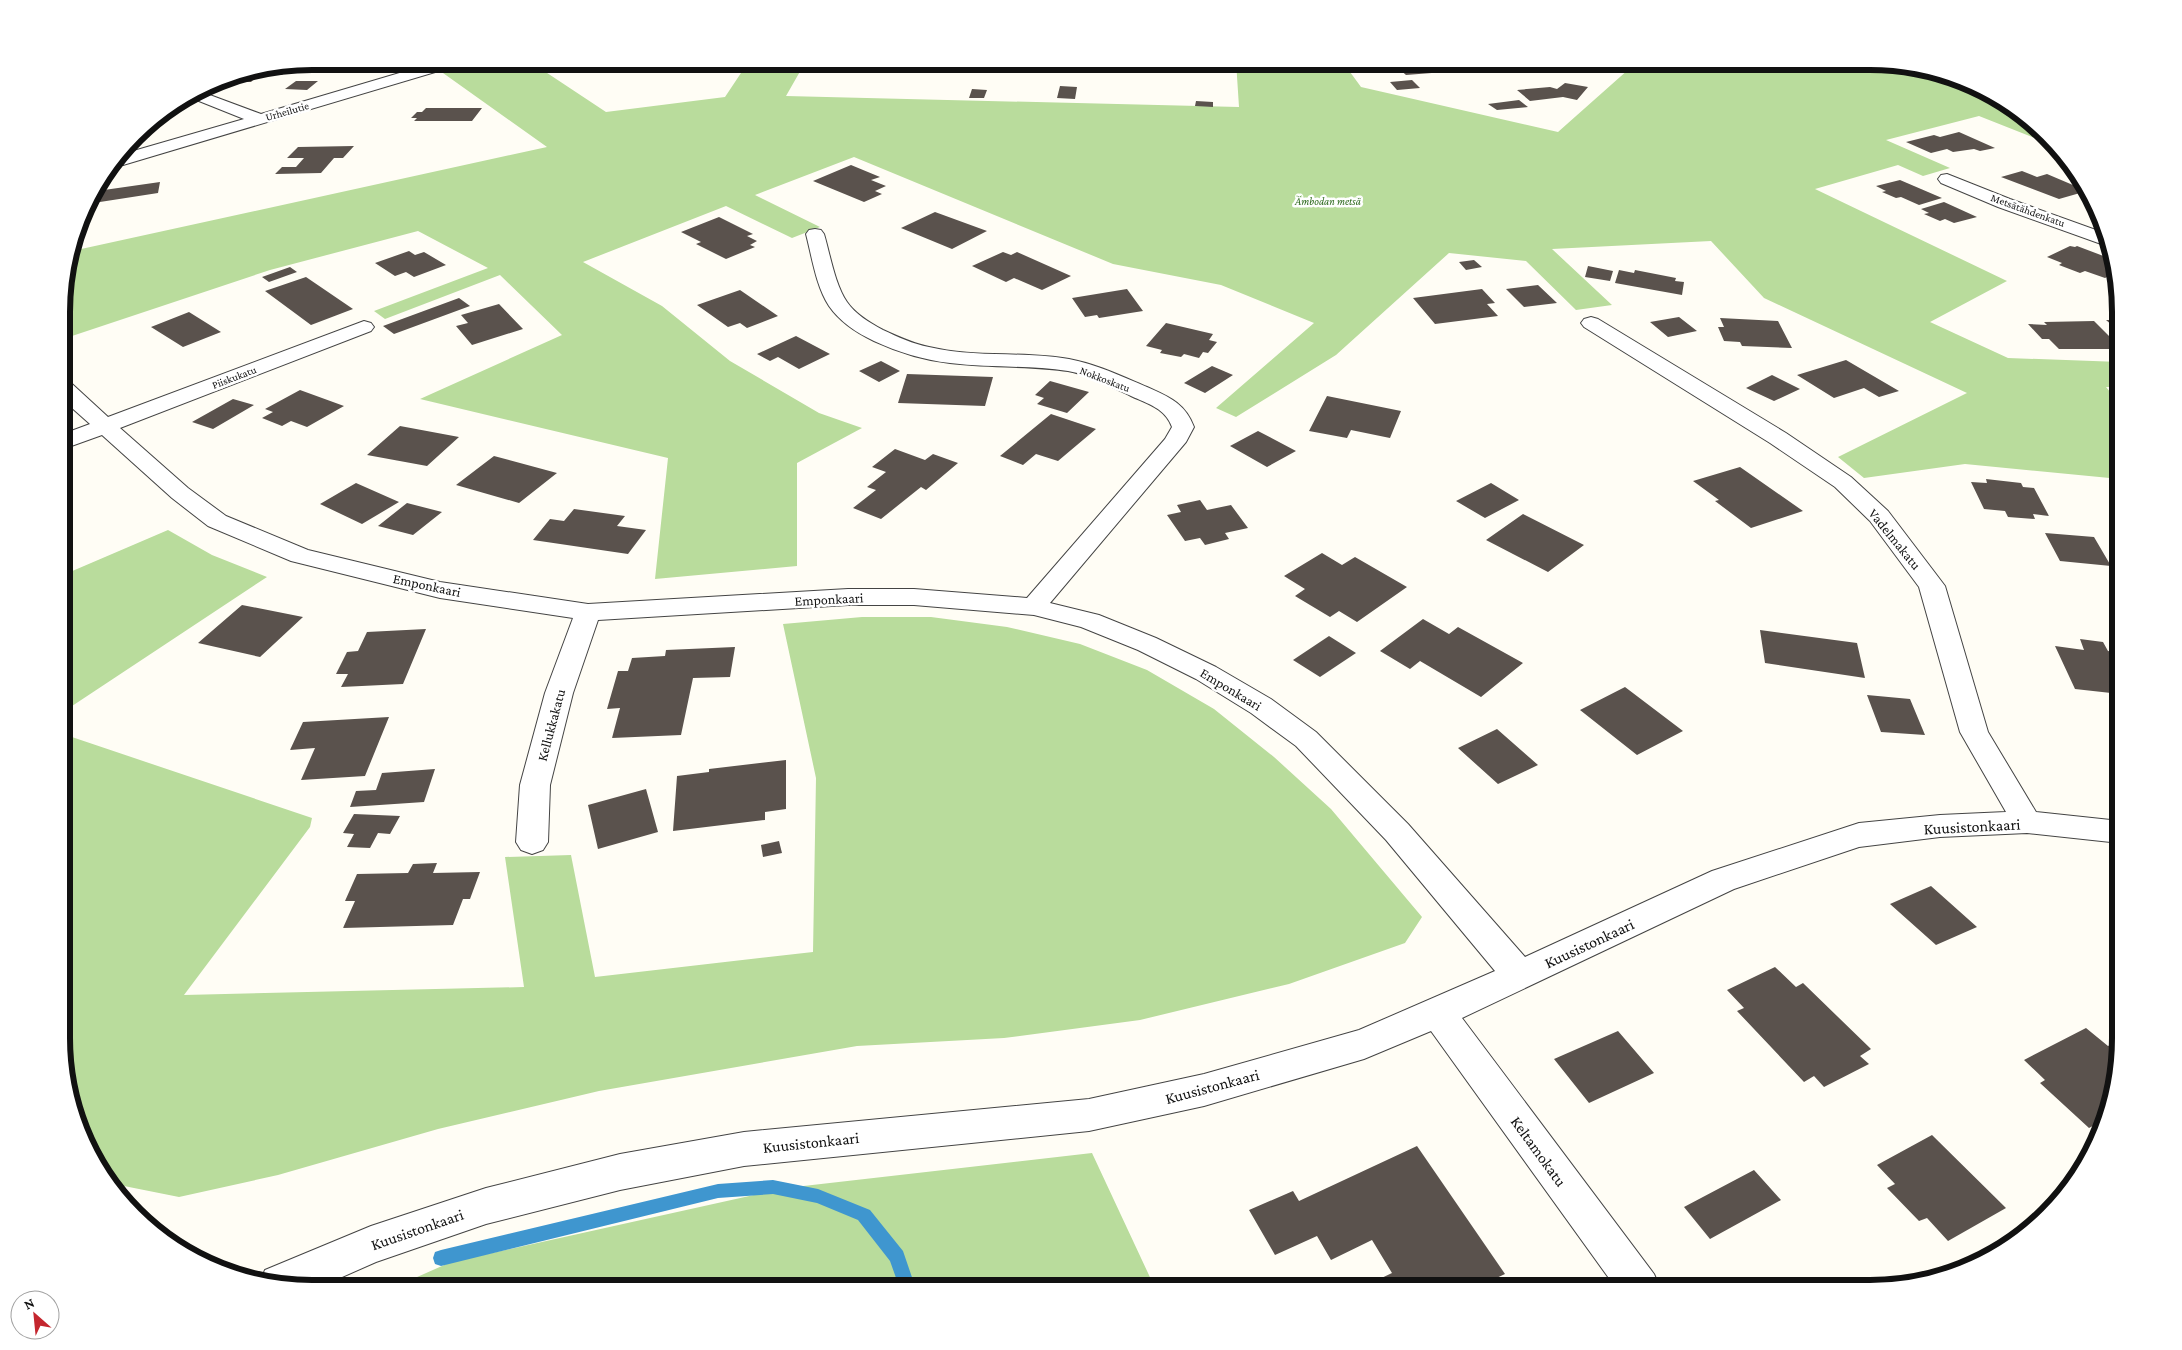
<svg xmlns="http://www.w3.org/2000/svg" width="2182" height="1350" viewBox="0 0 2182 1350" font-family="'Crimson Pro',serif">
	<style>
		.forest { fill: #b9dc9c }
		.lines { fill: none; stroke-linecap: round; stroke-linejoin: round }
		.stream { fill: #3f96cf; fill-rule: evenodd }
		.building { fill: #5a524d }
		.minor-casing { stroke: #444; stroke-width: 2 }
		.minor { fill: #fff; fill-rule: evenodd }
		.labels { text-anchor: middle; stroke-width: 5; stroke-linejoin: round; paint-order: stroke }
		.far-street-label { font-size: 11px; fill: #111; stroke: #fff }
		.far-park-label { font-size: 11px; font-style: italic; fill: #2f6b1f; stroke: #fff }
		.street-label { font-size: 14px; fill: #111; stroke: #fff }
		.near-street-label { font-size: 16px; fill: #111; stroke: #fff }
		.rim { fill: none; stroke: #111; stroke-width: 6 }
	</style>
	<rect width="100%" height="100%" fill="#fffdf5"/>
	<path class="forest" d="M487,61H529L606,112L725,97L749,61H806L786,96L1239,107L1236,61H1342L1361,87L1558,132L1638,61H1870L1935,70L2009,103L2047,135L2057,147L1979,116L1886,140L1950,168L1923,176L1898,165L1815,189L2007,281L1930,322L2008,358L2120,362V387H2106L2120,404V479L1965,464L1864,478L1838,457L1967,393L1764,298L1711,241L1552,249L1612,305L1576,310L1526,261L1449,253L1336,355L1236,417L1216,408L1314,323L1221,285L1113,264L854,157L755,195L820,227L792,238L726,206L583,262L662,306L730,361L819,413L862,428L797,463V566L655,579L668,458L420,399L562,335L500,275L385,319L374,311L488,268L418,231L270,270L66,338L63,333V280L72,251L547,147L443,73Z
		M168,530L212,555L267,577L63,712V575Z
		M862,617H931L1007,627L1080,644L1147,670L1214,709L1274,757L1331,809L1422,917L1405,943L1289,984L1140,1020L1004,1038L857,1046L599,1091L438,1129L278,1175L179,1197L109,1183L103,1177L75,1119L63,1070V734L312,818L310,827L184,995L524,987L505,857L571,855L595,977L813,952L816,778L783,624Z
		M1092,1153L1155,1288L390,1289L451,1262L786,1188Z"/>
	<g class="lines">
		<path class="stream" d="M773,1180L818,1189L870,1210L903,1251L916,1289H900L890,1261L858,1220L817,1203L773,1194L718,1198L441,1266L435,1264L433,1258L435,1252L441,1250L718,1184Z"/>
	</g>
	<path class="building" d="M584,61H616V62L585,66Z
		M688,61H736L725,73H716L718,70L690,69L687,72H678Z
		M1076,61H1124L1123,65H1111V67L1075,66Z
		M1433,61H1459L1470,70L1406,75L1398,68L1419,66L1416,64L1435,62Z
		M273,69H289L282,75H258L251,82H220L224,79Z
		M1412,80L1420,88L1397,90L1390,82Z
		M296,81H318L307,90L285,89Z
		M1565,83L1588,87L1577,100L1563,97L1530,101L1517,90L1550,87L1557,89Z
		M1060,86L1077,87L1075,99L1057,98Z
		M972,89L987,90L984,98H969Z
		M1519,100L1528,107L1497,110L1488,104Z
		M1196,101L1213,102V107L1195,106Z
		M426,108H482L472,121H414L417,118H411L417,112H422Z
		M171,115L164,122L148,123L159,116Z
		M1959,132L1995,148L1980,151L1974,149L1953,152L1947,149L1931,153L1906,142L1934,135L1940,137Z
		M354,146L343,158H334L321,173L275,174L282,167H296L304,158H287L298,147Z
		M851,165L880,177L871,180L886,186L875,191L882,194L864,202L813,181Z
		M2022,171L2037,177L2047,174L2087,191L2059,199L2001,177Z
		M1900,180L1942,198L1919,205L1901,197L1896,198L1882,192L1886,191L1876,186Z
		M160,182L158,193L87,204L98,187L105,186L104,190Z
		M1944,202L1977,217L1954,223L1945,219L1940,221L1924,214L1929,213L1921,209Z
		M935,212L987,231L952,249L901,228Z
		M719,217L753,234L747,236L757,241L750,245L755,247L726,259L696,244L701,242L681,232Z
		M2070,246L2075,247L2077,246L2114,260L2117,279L2109,276L2105,278L2085,271L2080,273L2059,265L2062,263L2047,257Z
		M409,251L415,255L424,252L446,265L414,277L406,272L395,276L375,263Z
		M1003,252L1011,255L1017,252L1071,276L1042,290L1014,278L1006,282L972,266Z
		M1474,260L1482,267L1466,270L1459,262Z
		M1588,266L1613,271L1610,281L1585,277Z
		M290,267L297,272L269,282L262,277Z
		M1619,270L1634,273L1635,270L1676,278L1675,281L1684,282L1682,295L1615,283Z
		M306,277L353,309L311,325L265,291Z
		M1538,285L1557,303L1524,307L1506,289Z
		M1127,289L1143,311L1099,318L1097,315L1085,317L1072,298Z
		M1482,289L1495,303L1487,304L1498,316L1435,324L1413,298Z
		M740,290L778,316L747,328L740,323L728,327L697,305Z
		M459,298L470,306L394,334L383,326Z
		M499,304L523,329L472,345L456,326L468,323L461,315Z
		M189,312L221,332L183,347L151,327Z
		M1679,317L1697,331L1668,337L1650,322Z
		M1720,318L1778,321L1792,348L1742,346L1740,342L1724,341L1718,327H1724Z
		M2106,320H2120V332Z
		M2094,321L2120,347V349H2059L2049,339H2042L2028,324L2047,325L2044,322Z
		M1166,323L1213,334L1209,340L1217,342L1208,353L1203,352L1199,358L1184,354L1181,357L1160,353L1162,350L1146,346Z
		M796,336L830,354L799,369L778,357L770,361L757,354Z
		M1846,360L1899,391L1879,397L1864,388L1834,398L1797,375Z
		M881,361L900,371L879,382L859,371Z
		M1212,366L1233,375L1205,393L1184,383Z
		M907,374L993,377L985,406L898,403Z
		M1772,375L1800,389L1774,401L1746,388Z
		M1050,381L1089,392L1067,413L1037,404L1044,398L1035,395Z
		M300,390L344,406L307,427L291,421L282,426L262,418L273,412L265,409Z
		M1327,396L1401,411L1390,438L1351,430L1347,438L1309,431Z
		M233,399L254,405L213,429L192,422Z
		M1051,414L1096,429L1058,461L1036,454L1023,465L1000,456Z
		M400,426L459,437L427,466L367,455Z
		M1258,431L1296,451L1267,467L1230,446Z
		M895,449L925,460L933,454L958,463L926,490L921,487L881,519L853,508L876,490L867,487L886,472L872,467Z
		M494,456L557,473L519,503L456,485Z
		M1740,467L1803,511L1751,528L1715,501L1719,500L1693,481Z
		M1986,479L2021,483L2023,487L2034,488L2049,516L2033,514L2035,519L2008,517L2005,511L1984,509L1971,482L1987,483Z
		M356,483L399,502L362,524L320,504Z
		M1491,483L1519,500L1485,518L1456,501Z
		M1200,500L1207,510L1231,505L1248,528L1225,533L1229,539L1205,545L1200,538L1185,541L1167,515L1181,512L1177,505Z
		M407,503L442,512L413,535L378,526Z
		M574,509L625,516L617,526L646,530L628,554L533,540L550,519L564,521Z
		M1523,514L1584,545L1548,572L1486,540Z
		M2045,533L2094,537L2111,566L2060,561Z
		M1322,553L1342,565L1355,557L1407,587L1357,622L1339,611L1330,617L1295,596L1305,589L1284,576Z
		M242,605L303,617L260,657L198,643Z
		M1423,619L1449,634L1458,627L1523,663L1481,697L1420,661L1410,669L1380,651Z
		M426,629L403,684L341,687L348,674H336L347,652L358,651L367,632Z
		M1760,630L1857,643L1865,678L1765,663Z
		M1329,636L1356,653L1320,677L1293,660Z
		M2080,639L2103,642L2108,651L2120,653V694L2075,689L2055,646L2084,650Z
		M735,647L730,677L693,678L681,735L612,738L620,708L607,709L618,671H628L632,658L665,656L666,650Z
		M1625,687L1683,731L1637,755L1580,710Z
		M1867,695L1910,699L1925,735L1881,732Z
		M389,717L365,776L301,780L315,748L290,750L303,722Z
		M1497,729L1538,765L1498,784L1458,748Z
		M786,760V809L765,812V820L673,831L677,776L709,772V769Z
		M435,769L424,802L350,807L356,791L376,790L382,773Z
		M646,789L658,832L598,849L588,805Z
		M354,814L400,816L390,834L378,833L370,848L347,847L354,834L343,833Z
		M779,841L782,853L763,857L761,845Z
		M437,863L433,873L480,872L470,899H463L453,925L343,928L355,901H345L357,874L408,873L413,864Z
		M1931,886L1977,927L1936,945L1890,904Z
		M1775,967L1796,987L1803,983L1871,1049L1860,1056L1869,1064L1824,1087L1814,1076L1804,1082L1737,1011L1744,1008L1727,990Z
		M2086,1028L2108,1046L2120,1040V1054L2108,1118L2089,1128L2040,1083L2045,1080L2024,1060Z
		M1618,1031L1654,1073L1589,1103L1554,1059Z
		M1932,1135L2006,1208L1948,1241L1927,1218L1919,1221L1887,1188L1895,1184L1877,1165Z
		M1417,1146L1505,1274L1475,1288H1374L1371,1283L1392,1273L1372,1240L1331,1260L1317,1236L1275,1255L1249,1210L1293,1191L1299,1201Z
		M1754,1170L1781,1200L1710,1239L1684,1207Z"/>
	<g class="lines">
		<g class="minor-casing">
			<path id="minor" d="M440,61H464L462,64L123,165H114L123,154L244,119L189,97L199,91L261,114Z
				M1947,174L2010,199L2107,234L2112,246L2104,245L1998,207L1941,183L1938,179L1941,175Z
				M815,229L821,230L824,234C830,254 835,285 847,302C855,314 870,323 883,330C898,337 913,344 929,347C975,358 1022,351 1069,359C1096,364 1121,376 1147,387C1169,397 1185,403 1194,427L1186,442L1050,603L1099,615L1156,638L1216,667L1271,699L1316,732L1408,824L1525,957L1712,871L1859,823L1940,815L2006,812L1960,732L1919,587L1870,521L1835,487L1770,443L1584,327L1581,323L1584,319L1591,317L1598,319L1786,433L1851,477L1888,511L1945,586L1988,732L2036,812L2120,821V843L2027,833L1940,837L1859,847L1734,889L1462,1018L1654,1274L1660,1288H1616L1431,1031L1364,1059L1204,1106L1089,1131L744,1166L620,1190L486,1224L376,1262L315,1289L260,1282L265,1270L371,1226L486,1188L620,1154L744,1132L1089,1099L1204,1074L1359,1030L1495,971L1386,840L1296,746L1251,713L1196,679L1138,650L1081,627L1034,615L914,605H848L598,620L573,693L550,785L548,842L543,850L532,854L521,850L516,842L520,785L545,693L573,618L440,598L291,561L208,526L172,498L102,435L63,449V434L90,424L63,400V382L71,383L108,417L364,321L371,323L374,327L371,331L120,428L188,488L226,516L308,550L440,582L588,604L848,589H914L1027,598L1165,439L1172,427C1165,408 1148,404 1131,396C1111,387 1090,375 1068,371C1029,365 989,368 950,363C923,360 898,352 874,341C857,333 840,322 829,306C816,286 812,257 806,234L809,230Z"/>
		</g>
		<use href="#minor" class="minor"/>
	</g>
	<g class="labels">
		<g class="far-street-label">
			<text transform="translate(287 111) rotate(-16)" y="4">Urheilutie</text>
			<text transform="translate(2028 210) rotate(20)" y="4">Metsätähdenkatu</text>
			<text transform="translate(234 377) rotate(-21)" y="4">Piiskukatu</text>
			<text transform="translate(1105 379) rotate(21)" y="4">Nokkoskatu</text>
		</g>
		<g class="far-park-label">
			<text x="1328" y="205">Ämbodan metsä</text>
		</g>
		<g class="street-label">
			<text transform="translate(1895 539) rotate(51)" y="5">Vadelmakatu</text>
			<text transform="translate(427 585) rotate(12)" y="5">Emponkaari</text>
			<text transform="translate(829 599) rotate(-3)" y="5">Emponkaari</text>
			<text transform="translate(1231 689) rotate(31)" y="5">Emponkaari</text>
			<text transform="translate(551 725) rotate(-75)" y="5">Kellukkakatu</text>
		</g>
		<g class="near-street-label">
			<text transform="translate(1972 826) rotate(-3)" y="6">Kuusistonkaari</text>
			<text transform="translate(1589 943) rotate(-25)" y="6">Kuusistonkaari</text>
			<text transform="translate(1212 1086) rotate(-15)" y="6">Kuusistonkaari</text>
			<text transform="translate(811 1142) rotate(-6)" y="6">Kuusistonkaari</text>
			<text transform="translate(1539 1151) rotate(54)" y="6">Keltamokatu</text>
			<text transform="translate(417 1229) rotate(-19)" y="6">Kuusistonkaari</text>
		</g>
	</g>
	<path d="M0 0H2182V1350H0ZM312 70H1870A242 242 0 0 1 2112 312V1038A242 242 0 0 1 1870 1280H312A242 242 0 0 1 70 1038V312A242 242 0 0 1 312 70Z" fill="#fff" fill-rule="evenodd"/>
	<path class="rim" d="M312 70H1870A242 242 0 0 1 2112 312V1038A242 242 0 0 1 1870 1280H312A242 242 0 0 1 70 1038V312A242 242 0 0 1 312 70Z"/>
	<g transform="translate(35 1315) rotate(333)"><circle r="24" fill="#ffffff" stroke="#a0a0a0"/>
	<path d="M0-4L9 19L0 12L-9 19Z" fill="#c4262e"/>
	<text y="-8" font-size="14" font-weight="bold" text-anchor="middle" fill="#111111">N</text>
	</g>
</svg>
